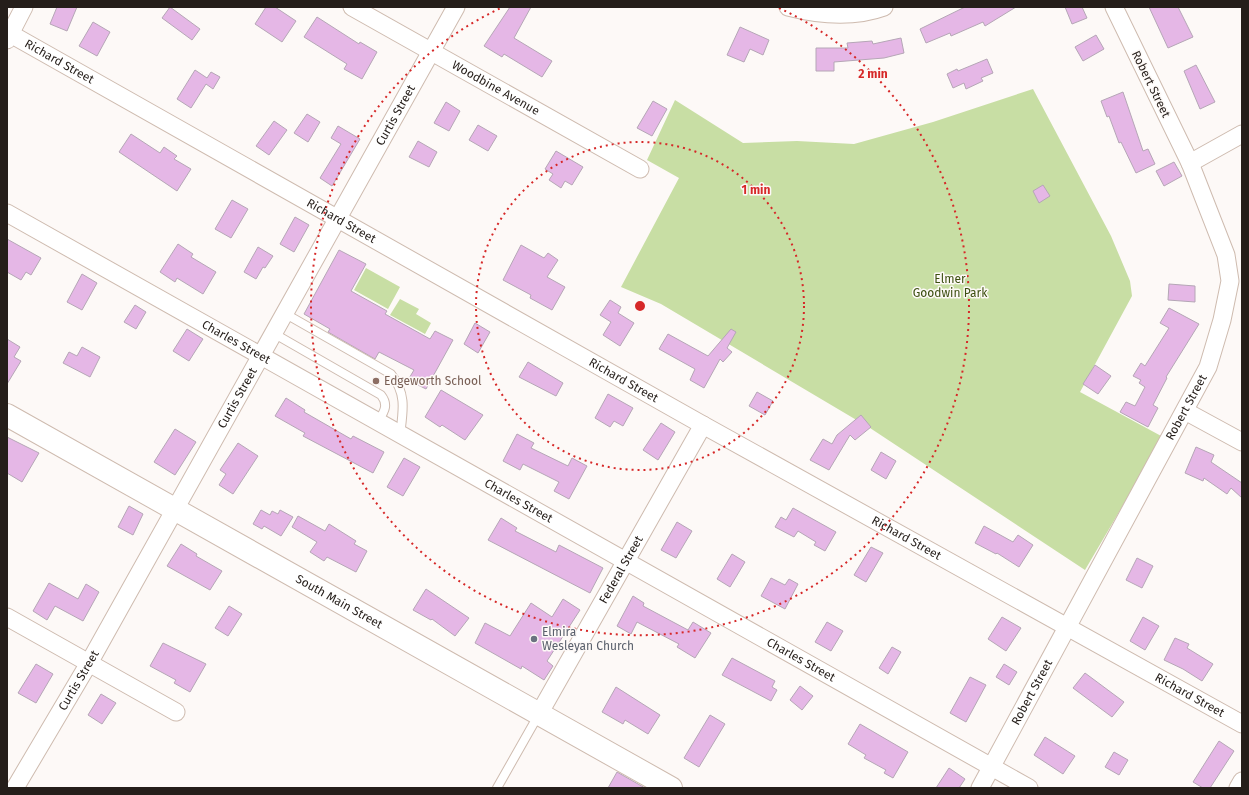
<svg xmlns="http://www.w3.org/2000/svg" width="1249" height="795" viewBox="0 0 1249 795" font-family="'Fira Sans',sans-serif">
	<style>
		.green { fill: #c8dea4 }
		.building { fill: #e5b7e6; stroke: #b5a6b6 }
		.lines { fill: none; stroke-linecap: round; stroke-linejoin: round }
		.lane-casing { stroke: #cebbaf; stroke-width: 10 }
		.street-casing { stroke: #cebbaf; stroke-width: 19 }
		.secondary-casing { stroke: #cebbaf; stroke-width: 24 }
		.lane { stroke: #fff; stroke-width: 8 }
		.street { stroke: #fff; stroke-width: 17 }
		.secondary { stroke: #fff; stroke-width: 22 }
		.ring { fill: none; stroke: #d62828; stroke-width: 2; stroke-dasharray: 2 4 }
		.education-dot { fill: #8d6e63; stroke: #fdf9f7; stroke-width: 1.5 }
		.worship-dot { fill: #6b7280; stroke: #fdf9f7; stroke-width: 1.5 }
		.labels { text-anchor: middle; stroke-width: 3; stroke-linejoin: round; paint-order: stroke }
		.street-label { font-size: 12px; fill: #251e1a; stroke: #fdf9f7 }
		.park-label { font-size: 12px; fill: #3c4f10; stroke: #fdf9f7 }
		.education-label { font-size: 12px; fill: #785e54; stroke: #fdf9f7; text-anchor: start }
		.worship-label { font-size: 12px; fill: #5b616d; stroke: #fdf9f7; text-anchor: start }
		.centre { fill: #d62828; stroke: #fdf9f7; stroke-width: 2 }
		.ring-label { font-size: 12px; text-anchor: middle; font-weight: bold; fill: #d62828; stroke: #fdf9f7; stroke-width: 3; stroke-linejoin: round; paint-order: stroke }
	</style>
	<rect width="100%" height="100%" fill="#fdf9f7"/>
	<path class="green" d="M1033,89L1111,236L1130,281L1132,296L1080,392L1163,437L1085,570L870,428L661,304L621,287L679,178L647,160L675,100L743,143L797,141L854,144L933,122Z
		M366,268L400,287L388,309L354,290Z
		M400,299L419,309L416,314L431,323L425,334L390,315Z"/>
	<path class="building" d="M57,7H77L67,31L50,24Z
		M170,7L200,29L192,40L162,18Z
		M266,7H275L296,21L282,42L255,24Z
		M510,7H531L514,38L552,61L542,77L504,54L502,57L484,46Z
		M965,7H1016L985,26L983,22L951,36L950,33L926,43L920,29Z
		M1065,7H1082L1087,18L1072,24Z
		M1149,7H1178L1193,37L1168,48Z
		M317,17L359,44L360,42L377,52L362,79L344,69L347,64L304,37Z
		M93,22L110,32L97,56L79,46Z
		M740,27L769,40L763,55L750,49L744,62L727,55Z
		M1096,35L1104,49L1083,61L1075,47Z
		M901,38L904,53L884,58L834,62V71H816V48H848L847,43L872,41L873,44Z
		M987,59L993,73L981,78L983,81L966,89L964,83L953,88L947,74L957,69L958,71Z
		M1196,65L1215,102L1200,109L1184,71Z
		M195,70L207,78L211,72L220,77L213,89L206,84L191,108L177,99Z
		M1123,92L1143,151L1148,149L1155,164L1136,173L1121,142L1119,143L1109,116L1107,117L1101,101Z
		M653,101L667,109L652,136L637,128Z
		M446,102L460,111L449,131L434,123Z
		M307,114L320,122L308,142L294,133Z
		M274,121L287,130L269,155L256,146Z
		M478,125L497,136L488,151L469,140Z
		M338,126L360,139L332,186L320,178L341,144L331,138Z
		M131,134L160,153L164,147L177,156L174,159L191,169L177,191L119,152Z
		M418,141L437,152L429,167L409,157Z
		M556,151L583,167L572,185L565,181L561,188L549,180L553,174L545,169Z
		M1174,162L1182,176L1164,186L1156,171Z
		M1043,185L1050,196L1039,203L1033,191Z
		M232,200L248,209L231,238L215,229Z
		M295,217L309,225L294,252L280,244Z
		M7,239L41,258L31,275L26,272L21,280L7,272Z
		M178,244L193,254L191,257L216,272L203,294L177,278L175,282L160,272Z
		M521,245L544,258L548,253L558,260L547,277L565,287L552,310L530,298L531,295L503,280Z
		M258,247L273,256L265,268L263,267L256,279L244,272Z
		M339,250L366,264L351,291L387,311L385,314L430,339L435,331L453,340L426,389L408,380L414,370L379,352L375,359L328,332L330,329L304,314Z
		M82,274L97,283L82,310L67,302Z
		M1169,284L1195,286V302L1168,300Z
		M610,300L621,307L618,313L634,323L620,346L603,335L611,322L600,315Z
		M135,305L146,312L136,329L124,322Z
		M1169,308L1199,324L1166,377L1167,378L1153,405L1158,408L1148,427L1120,412L1126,402L1135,406L1145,387L1139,383L1141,380L1133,376L1141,363L1145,366L1169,328L1160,323Z
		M475,323L490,332L478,353L464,344Z
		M187,329L203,339L189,361L173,351Z
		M731,329L736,332L727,348L732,352L723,362L720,359L704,388L690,380L695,369L659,349L668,334L708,356Z
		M7,339L20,347L14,357L21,361L7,384Z
		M82,347L100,357L90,377L63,363L69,352L77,356Z
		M528,362L563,383L556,396L519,377Z
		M1095,365L1111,376L1098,394L1083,384Z
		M441,390L483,415L465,440L442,425L440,427L425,417Z
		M757,392L773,401L765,415L749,406Z
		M608,394L633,408L623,426L614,421L610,427L595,418Z
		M286,398L305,410L304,412L351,439L353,436L384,452L373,473L303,436L305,433L275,416Z
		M861,415L871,427L855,440L850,435L829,470L810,460L823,439L832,444L837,435Z
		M661,423L675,432L658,460L643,450Z
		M175,429L196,442L175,475L154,462Z
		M517,434L534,443L531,448L568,466L572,458L587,466L569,499L554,491L559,482L523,464L520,470L503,461Z
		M7,437L39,453L22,482L7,473Z
		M238,443L258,456L233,494L219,485L226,474L220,470Z
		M1196,447L1214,455L1211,462L1242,483V498L1231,488L1227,494L1204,478L1203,481L1185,473Z
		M881,452L896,461L886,479L871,470Z
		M404,458L420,467L403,496L387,487Z
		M129,506L143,514L133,535L118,527Z
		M793,508L836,532L825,551L814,545L816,542L798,531L794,537L775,527L781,517L786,520Z
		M261,510L270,515L272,511L278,514L280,510L293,517L281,536L264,526L262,529L253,524Z
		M298,516L325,531L329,524L356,541L354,544L367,551L356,572L327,557L324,561L310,552L317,542L292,527Z
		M501,518L517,528L515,531L556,552L559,545L603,568L590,593L488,540Z
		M677,522L692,531L676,558L661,550Z
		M984,526L1013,542L1018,535L1033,545L1019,567L997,553L996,554L975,543Z
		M181,544L197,554L196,556L222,571L210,590L167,566Z
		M871,547L883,553L866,582L854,575Z
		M732,554L745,562L730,587L717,579Z
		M1137,558L1153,566L1142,588L1126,580Z
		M771,578L785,585L789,579L798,584L785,609L761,596Z
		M49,583L78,599L86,584L99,592L83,621L55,606L47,620L33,611Z
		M426,589L469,618L455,636L432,619L431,620L413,610Z
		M633,596L644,603L643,606L688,630L693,622L711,633L695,658L677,647L679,644L637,622L631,634L617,626Z
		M563,599L580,610L547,661L553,666L544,680L522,666L521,669L475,643L485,623L510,636L531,603L552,617Z
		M229,606L242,614L228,636L215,628Z
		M1002,617L1021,628L1006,651L988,639Z
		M1143,617L1159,626L1145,650L1130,641Z
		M827,622L843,631L831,651L815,642Z
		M1175,638L1189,644L1187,648L1213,664L1202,681L1183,669L1164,660Z
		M163,643L206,664L190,692L174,683L176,680L150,666Z
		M892,647L901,652L888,674L879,668Z
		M732,658L775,681L772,687L777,690L771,701L722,675Z
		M36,664L53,674L36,703L18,693Z
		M1004,664L1017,672L1009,685L996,677Z
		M1085,673L1124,702L1112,717L1073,688Z
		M970,677L986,685L966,722L950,713Z
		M800,686L813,696L802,710L790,700Z
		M616,687L660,715L648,734L625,720L623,724L602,712Z
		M101,694L116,703L102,724L88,715Z
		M710,715L725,724L699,767L684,758Z
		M860,724L908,752L893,778L884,773L886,770L864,758L866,755L848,744Z
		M1045,737L1075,756L1063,774L1034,755Z
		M1219,741L1234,751L1210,788H1203L1193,782Z
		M1114,752L1128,760L1119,775L1105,767Z
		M949,768L965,779L959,788H936Z
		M617,772L645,788H608Z"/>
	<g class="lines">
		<g class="lane-casing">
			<path id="lane" d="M284,313L391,374C407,394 403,411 400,435
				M273,333L381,395C389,405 384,412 378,422
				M497,788L539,714"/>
		</g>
		<g class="street-casing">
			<g id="street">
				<path id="s1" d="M352,7L640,169"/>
				<path d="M788,7C819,15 854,18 884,7"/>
				<path id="s2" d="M7,32L703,425L1242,724"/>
				<path d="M7,40L24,7"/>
				<path d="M1190,163L1242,134"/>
				<path id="s3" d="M7,213L1029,788"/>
				<path d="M1185,411L1242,442"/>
				<path d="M7,617L176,712"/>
				<path id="s4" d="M539,714L703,425"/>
				<path id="s5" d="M15,788L89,663L456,7"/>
				<path id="s6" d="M980,788L1208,367L1222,320L1230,281L1226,255L1190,163L1114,7"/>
				<path d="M1238,788L1242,781"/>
			</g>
		</g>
		<g class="secondary-casing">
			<g id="secondary">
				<path id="s7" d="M7,415L671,788"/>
			</g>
		</g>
		<use href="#lane" class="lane"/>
		<use href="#street" class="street"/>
		<use href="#secondary" class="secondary"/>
	</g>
	<g class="ring">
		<circle cx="640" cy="306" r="164"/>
		<path d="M779 8A329 329 0 1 1 501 8"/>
	</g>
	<circle class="education-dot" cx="376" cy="381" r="4"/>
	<circle class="worship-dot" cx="534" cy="639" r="4"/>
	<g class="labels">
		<g class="street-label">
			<text dy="4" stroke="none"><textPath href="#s2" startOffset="60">Richard Street</textPath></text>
			<text transform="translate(1151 84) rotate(64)" y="4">Robert Street</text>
			<text dy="4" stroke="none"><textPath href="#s1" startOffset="165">Woodbine Avenue</textPath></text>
			<text dy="4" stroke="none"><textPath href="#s5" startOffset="773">Curtis Street</textPath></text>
			<text dy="4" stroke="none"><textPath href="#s2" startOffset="384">Richard Street</textPath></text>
			<text dy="4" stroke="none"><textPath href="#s3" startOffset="263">Charles Street</textPath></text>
			<text dy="4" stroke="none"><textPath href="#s2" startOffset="708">Richard Street</textPath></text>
			<text dy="4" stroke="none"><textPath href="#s5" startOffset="449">Curtis Street</textPath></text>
			<text dy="4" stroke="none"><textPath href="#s6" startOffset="433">Robert Street</textPath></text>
			<text dy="4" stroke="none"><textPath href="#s3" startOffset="587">Charles Street</textPath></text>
			<text dy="4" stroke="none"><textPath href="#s2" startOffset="1032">Richard Street</textPath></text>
			<text dy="4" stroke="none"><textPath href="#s4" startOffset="166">Federal Street</textPath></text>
			<text dy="4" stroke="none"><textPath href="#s7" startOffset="381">South Main Street</textPath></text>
			<text dy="4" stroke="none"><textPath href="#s3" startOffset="911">Charles Street</textPath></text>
			<text dy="4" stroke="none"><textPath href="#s5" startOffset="125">Curtis Street</textPath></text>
			<text dy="4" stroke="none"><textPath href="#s6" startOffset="109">Robert Street</textPath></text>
			<text dy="4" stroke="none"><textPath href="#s2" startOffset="1356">Richard Street</textPath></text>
		</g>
		<g class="park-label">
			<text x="950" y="283">Elmer<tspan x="950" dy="14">Goodwin Park</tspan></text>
		</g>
		<g class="education-label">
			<text x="384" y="385">Edgeworth School</text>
		</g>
		<g class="worship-label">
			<text x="542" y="636">Elmira<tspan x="542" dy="14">Wesleyan Church</tspan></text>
		</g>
	</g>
	<circle cx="640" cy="306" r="6" class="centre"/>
	<g class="ring-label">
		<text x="873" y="78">2 min</text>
		<text x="756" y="194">1 min</text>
	</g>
	<rect width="1249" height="795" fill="none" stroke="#251e1a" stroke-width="16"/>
</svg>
